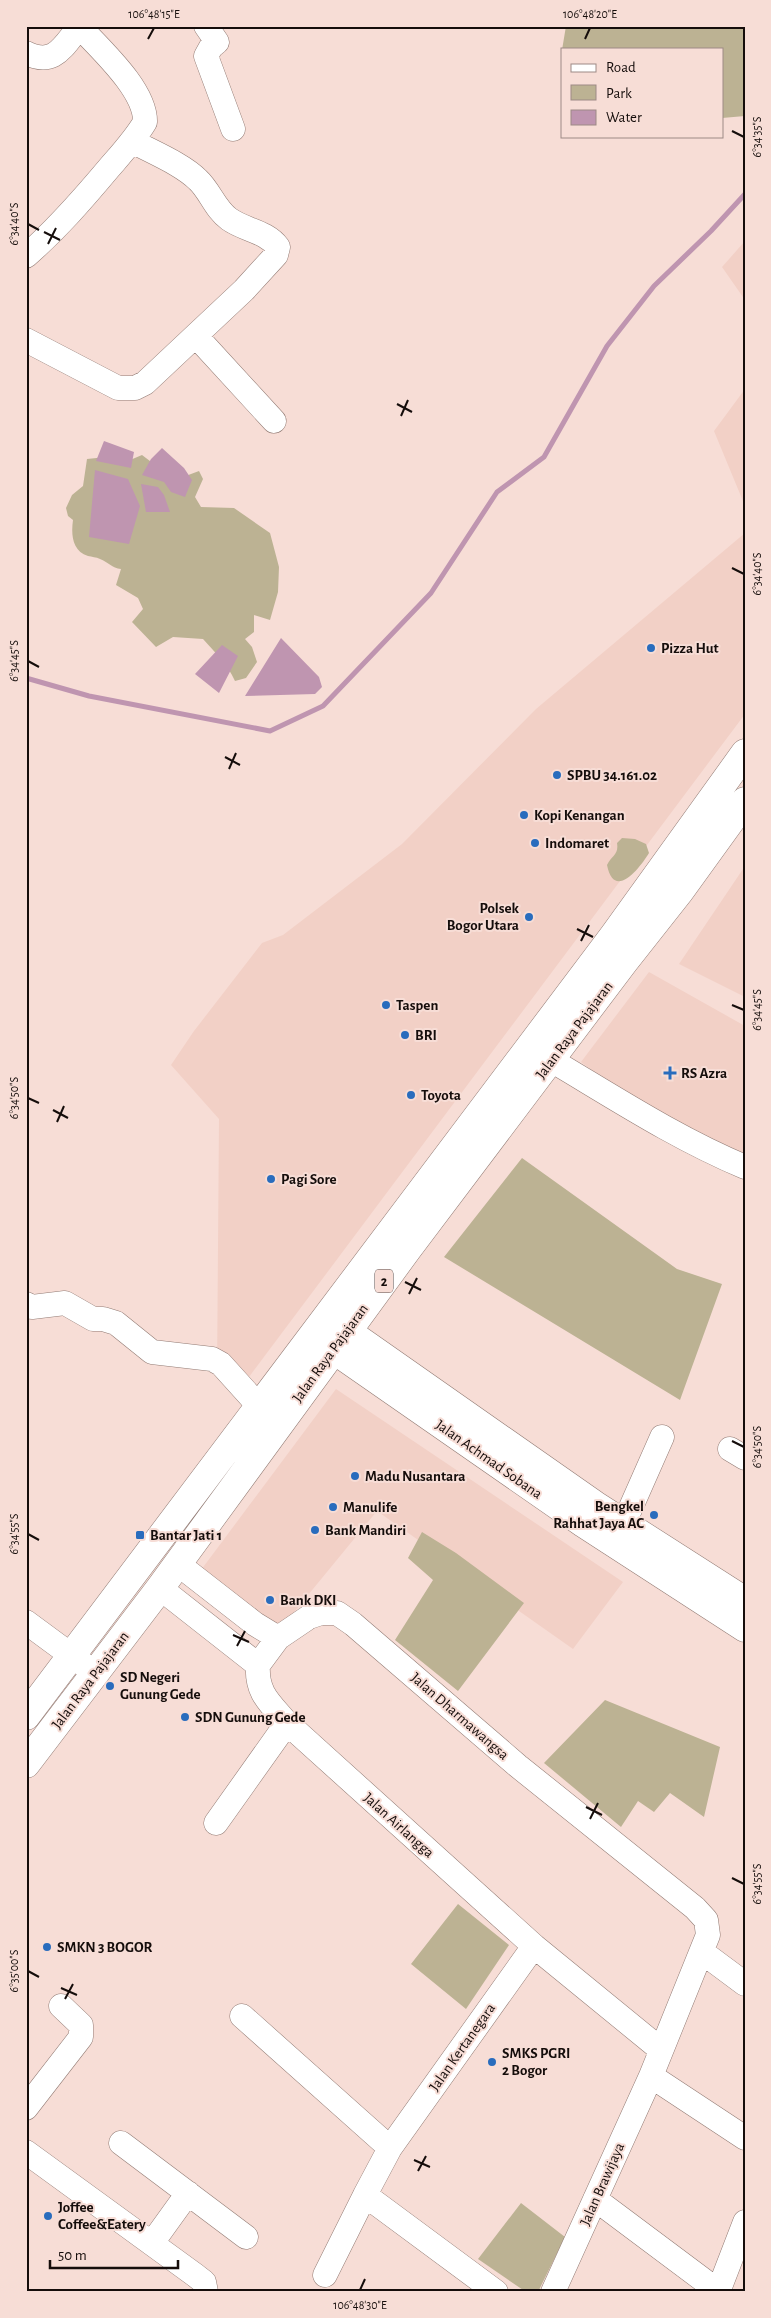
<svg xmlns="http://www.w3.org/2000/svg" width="771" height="2318" viewBox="0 0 771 2318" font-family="'Alegreya Sans',sans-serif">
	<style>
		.built { fill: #f2d0c6 }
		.green { fill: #bcb293 }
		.water { fill: #bf95b0 }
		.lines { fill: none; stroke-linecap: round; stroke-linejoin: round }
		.stream { stroke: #bf95b0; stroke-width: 5 }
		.minor-casing { stroke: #927b74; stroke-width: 25 }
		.major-casing { stroke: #927b74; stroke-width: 29 }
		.highway-casing { stroke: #927b74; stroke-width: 29 }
		.minor { stroke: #fff; stroke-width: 24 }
		.major { stroke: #fff; stroke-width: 28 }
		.highway { stroke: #fff; stroke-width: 28 }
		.ticks { fill: none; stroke: #150d0b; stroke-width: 2 }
		.poi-dot { fill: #296cbd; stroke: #f7ddd6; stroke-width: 2 }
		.labels { text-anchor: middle; stroke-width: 4; stroke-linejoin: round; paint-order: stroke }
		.shield { fill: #f7ddd6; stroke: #594b48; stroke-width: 1 }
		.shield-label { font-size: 14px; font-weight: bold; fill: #150d0b }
		.poi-label { font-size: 15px; font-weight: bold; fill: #150d0b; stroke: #f7ddd6; text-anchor: start }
		.street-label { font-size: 15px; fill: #150d0b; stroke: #f7ddd6 }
		.neatline { fill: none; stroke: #150d0b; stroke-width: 2 }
		.ticks-label { font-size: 12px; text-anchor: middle; fill: #150d0b }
	</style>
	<rect width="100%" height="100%" fill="#f7ddd6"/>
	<path class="built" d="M745,241V300L722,267Z
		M745,389V506L714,431Z
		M745,533V714L243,1385L217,1375L219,1119L171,1065L194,1031L262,943L283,935L402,844L536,709Z
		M745,866V997L679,964Z
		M649,972L745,1026V1157L673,1130L581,1062Z
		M336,1389L623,1582L573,1649L377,1511L281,1628L201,1570Z"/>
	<path class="green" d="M566,26H745V116L722,118V49L562,50Z
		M142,455L175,480L199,471L203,479L195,497L201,507L234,508L270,533L279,567L278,592L270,620L254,615V632L245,639L252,647L257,662L246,678L235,681C227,663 216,654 203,639L173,637L156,647L132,622L143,609L138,598L116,585L121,569C112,568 108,562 100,559C96,557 92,557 88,556C72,551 71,534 73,520L68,516L66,508L72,495L83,486L87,459L106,457L123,463Z
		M622,838L635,839L646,844L649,853C640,868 614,901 607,865C612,855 619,855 617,843Z
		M522,1158L677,1269L722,1284L680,1400L444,1257Z
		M422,1532L456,1553L524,1603L458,1691L395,1640L433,1580L408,1558Z
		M605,1700L720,1747L704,1817L670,1793L654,1812L638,1801L621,1827L544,1763Z
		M458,1904L509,1945L466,2009L411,1964Z
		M521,2203L565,2237L538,2292H526L478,2259Z"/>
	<path class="water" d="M104,441L134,452L131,468L96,461Z
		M162,448L184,468L192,480L185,497L171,492L164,482L142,475L151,459Z
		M95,470L128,479L140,506L129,544L89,537Z
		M141,484L158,487L164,495L170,512H146Z
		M281,638L319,677L322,687L315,694L245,696Z
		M222,645L238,656L219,693L195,674Z"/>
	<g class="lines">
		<path class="stream" d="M26,678L89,696L270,731L323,706L431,593L497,492L544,457L607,346L654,286L711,231L745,194"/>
		<g class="minor-casing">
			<path id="minor" d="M206,26L217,42L211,47L206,56L233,129
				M26,53C55,67 63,46 80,26
				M26,256C57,229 83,199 109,168C122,153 135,139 145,122C146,90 100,49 79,26
				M196,336L274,421
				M26,340L118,388H135L145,383L244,290L276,255L278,247C266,231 244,230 229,219C215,209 210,191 198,180C182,164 152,152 132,141
				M551,1060C615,1098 676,1138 745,1167
				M26,1304L32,1307L65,1303L93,1319H103L116,1323L152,1352L212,1359L221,1364L258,1405
				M730,1449L745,1458
				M624,1523L662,1437
				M178,1564L255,1624L278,1638
				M160,1588L258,1665
				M26,1622L87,1667
				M258,1665L278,1638L309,1617L321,1613H337L353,1624L518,1766L695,1908L706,1920L708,1935L651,2076L553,2292
				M258,1665C256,1693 270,1703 287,1723L534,1946L660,2049
				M216,1823L287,1723
				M702,1952L745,1984
				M242,2016L390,2148
				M651,2076L745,2138
				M26,2108L81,2037V2025L61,2006
				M121,2143L246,2237
				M26,2152L195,2275L204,2282L206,2292
				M365,2195L390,2148L534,1946
				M595,2199L718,2291
				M152,2243L188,2193
				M325,2275L365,2195L496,2292
				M718,2292L745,2222"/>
		</g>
		<g class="major-casing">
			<path id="major" d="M328,1318L595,1505L745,1601
				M314,1336L583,1523L745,1628"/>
		</g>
		<g class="highway-casing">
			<path id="highway" d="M26,1716L614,935L745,753
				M26,1764L160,1588L407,1250L624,962L680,891L745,801"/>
		</g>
		<use href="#minor" class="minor"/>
		<use href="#major" class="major"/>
		<use href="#highway" class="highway"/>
	</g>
	<path class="ticks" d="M148,39L154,28M585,39L590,28M732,131L744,137M28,224L39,230M44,232L60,240M48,244L56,228M397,404L412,412M401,416L408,400M732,568L744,574M28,661L39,667M225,757L240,765M229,769L236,753M577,929L593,937M581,941L589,925M732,1005L744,1010M28,1098L39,1103M53,1110L68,1118M57,1122L64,1106M405,1282L421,1290M409,1294L417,1278M732,1441L744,1447M28,1534L39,1540M233,1635L249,1642M237,1646L245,1631M586,1807L602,1815M590,1819L598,1803M732,1878L744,1884M28,1971L39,1977M61,1988L77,1995M65,1999L73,1984M414,2160L430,2167M418,2171L426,2156M360,2290L365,2279"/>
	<g class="poi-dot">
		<circle cx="651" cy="648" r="5"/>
		<circle cx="557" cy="775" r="5"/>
		<circle cx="524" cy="815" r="5"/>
		<circle cx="535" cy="843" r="5"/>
		<circle cx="529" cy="917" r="5"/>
		<circle cx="386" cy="1005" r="5"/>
		<circle cx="405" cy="1035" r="5"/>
		<path d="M667.5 1065.5h5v5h5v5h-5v5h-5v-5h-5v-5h5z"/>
		<circle cx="411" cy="1095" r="5"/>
		<circle cx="271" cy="1179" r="5"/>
		<circle cx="355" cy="1476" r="5"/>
		<circle cx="333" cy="1507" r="5"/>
		<circle cx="654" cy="1515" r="5"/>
		<circle cx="315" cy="1530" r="5"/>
		<rect x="135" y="1530" width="10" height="10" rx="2.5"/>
		<circle cx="270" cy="1600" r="5"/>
		<circle cx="110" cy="1686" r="5"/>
		<circle cx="185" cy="1717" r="5"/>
		<circle cx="47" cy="1947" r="5"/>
		<circle cx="492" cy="2062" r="5"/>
		<circle cx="48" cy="2216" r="5"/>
	</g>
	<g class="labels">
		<rect class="shield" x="375" y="1269.5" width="18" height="23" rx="4"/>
		<g class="shield-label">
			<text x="384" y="1286">2</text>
		</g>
		<g class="poi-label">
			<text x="661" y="653">Pizza Hut</text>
			<text x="567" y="780">SPBU 34.161.02</text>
			<text x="534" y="820">Kopi Kenangan</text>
			<text x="545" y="848">Indomaret</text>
			<text x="519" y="913" text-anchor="end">Polsek<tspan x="519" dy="17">Bogor Utara</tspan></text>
			<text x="396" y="1010">Taspen</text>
			<text x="415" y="1040">BRI</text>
			<text x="681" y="1078">RS Azra</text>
			<text x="421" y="1100">Toyota</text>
			<text x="281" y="1184">Pagi Sore</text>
			<text x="365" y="1481">Madu Nusantara</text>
			<text x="644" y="1511" text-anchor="end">Bengkel<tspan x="644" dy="17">Rahhat Jaya AC</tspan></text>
			<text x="343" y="1512">Manulife</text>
			<text x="325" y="1535">Bank Mandiri</text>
			<text x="150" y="1540">Bantar Jati 1</text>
			<text x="280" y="1605">Bank DKI</text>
			<text x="120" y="1682">SD Negeri<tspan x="120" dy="17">Gunung Gede</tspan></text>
			<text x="195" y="1722">SDN Gunung Gede</text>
			<text x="57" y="1952">SMKN 3 BOGOR</text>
			<text x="502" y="2058">SMKS PGRI<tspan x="502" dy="17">2 Bogor</tspan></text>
			<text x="58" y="2212">Joffee<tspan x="58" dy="17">Coffee&amp;Eatery</tspan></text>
		</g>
		<g class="street-label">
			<text transform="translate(574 1030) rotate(-53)" y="5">Jalan Raya Pajajaran</text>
			<text transform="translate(330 1353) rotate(-54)" y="5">Jalan Raya Pajajaran</text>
			<text transform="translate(489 1459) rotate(35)" y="5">Jalan Achmad Sobana</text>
			<text transform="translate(90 1680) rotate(-53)" y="5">Jalan Raya Pajajaran</text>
			<text transform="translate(460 1716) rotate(41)" y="5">Jalan Dharmawangsa</text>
			<text transform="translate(399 1825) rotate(42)" y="5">Jalan Airlangga</text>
			<text transform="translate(462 2047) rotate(-55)" y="5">Jalan Kertanegara</text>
			<text transform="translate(602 2184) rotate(-66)" y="5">Jalan Brawijaya</text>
		</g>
	</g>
	<rect width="771" height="2318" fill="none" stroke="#f7ddd6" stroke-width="55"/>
	<rect x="561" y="48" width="162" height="90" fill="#f7ddd6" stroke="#9d8a85"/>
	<rect x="571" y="64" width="25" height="8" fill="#ffffff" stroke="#9d8a85"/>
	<text x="606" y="72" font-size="15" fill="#150d0b">Road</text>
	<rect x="571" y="85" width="25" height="15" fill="#bcb293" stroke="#9d8a85"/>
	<text x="606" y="98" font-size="15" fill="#150d0b">Park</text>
	<rect x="571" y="110" width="25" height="15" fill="#bf95b0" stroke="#9d8a85"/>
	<text x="606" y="122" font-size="15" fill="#150d0b">Water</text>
	<path d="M50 2260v8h128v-8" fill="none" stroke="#150d0b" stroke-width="2.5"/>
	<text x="58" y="2260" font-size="15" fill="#150d0b" stroke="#f7ddd6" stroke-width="4" paint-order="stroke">50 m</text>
	<rect x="28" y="28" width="716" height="2262" class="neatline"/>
	<g class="ticks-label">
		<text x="154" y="18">106°48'15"E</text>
		<text x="590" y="18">106°48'20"E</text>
		<text transform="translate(757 137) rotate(-90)" y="4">6°34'35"S</text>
		<text transform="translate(14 224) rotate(-90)" y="4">6°34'40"S</text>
		<text transform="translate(757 574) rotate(-90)" y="4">6°34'40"S</text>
		<text transform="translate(14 661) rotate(-90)" y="4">6°34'45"S</text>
		<text transform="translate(757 1010) rotate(-90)" y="4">6°34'45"S</text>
		<text transform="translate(14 1098) rotate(-90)" y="4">6°34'50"S</text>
		<text transform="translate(757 1447) rotate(-90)" y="4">6°34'50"S</text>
		<text transform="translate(14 1534) rotate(-90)" y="4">6°34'55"S</text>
		<text transform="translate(757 1884) rotate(-90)" y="4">6°34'55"S</text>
		<text transform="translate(14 1971) rotate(-90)" y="4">6°35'00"S</text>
		<text x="360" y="2309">106°48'30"E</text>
	</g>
</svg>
